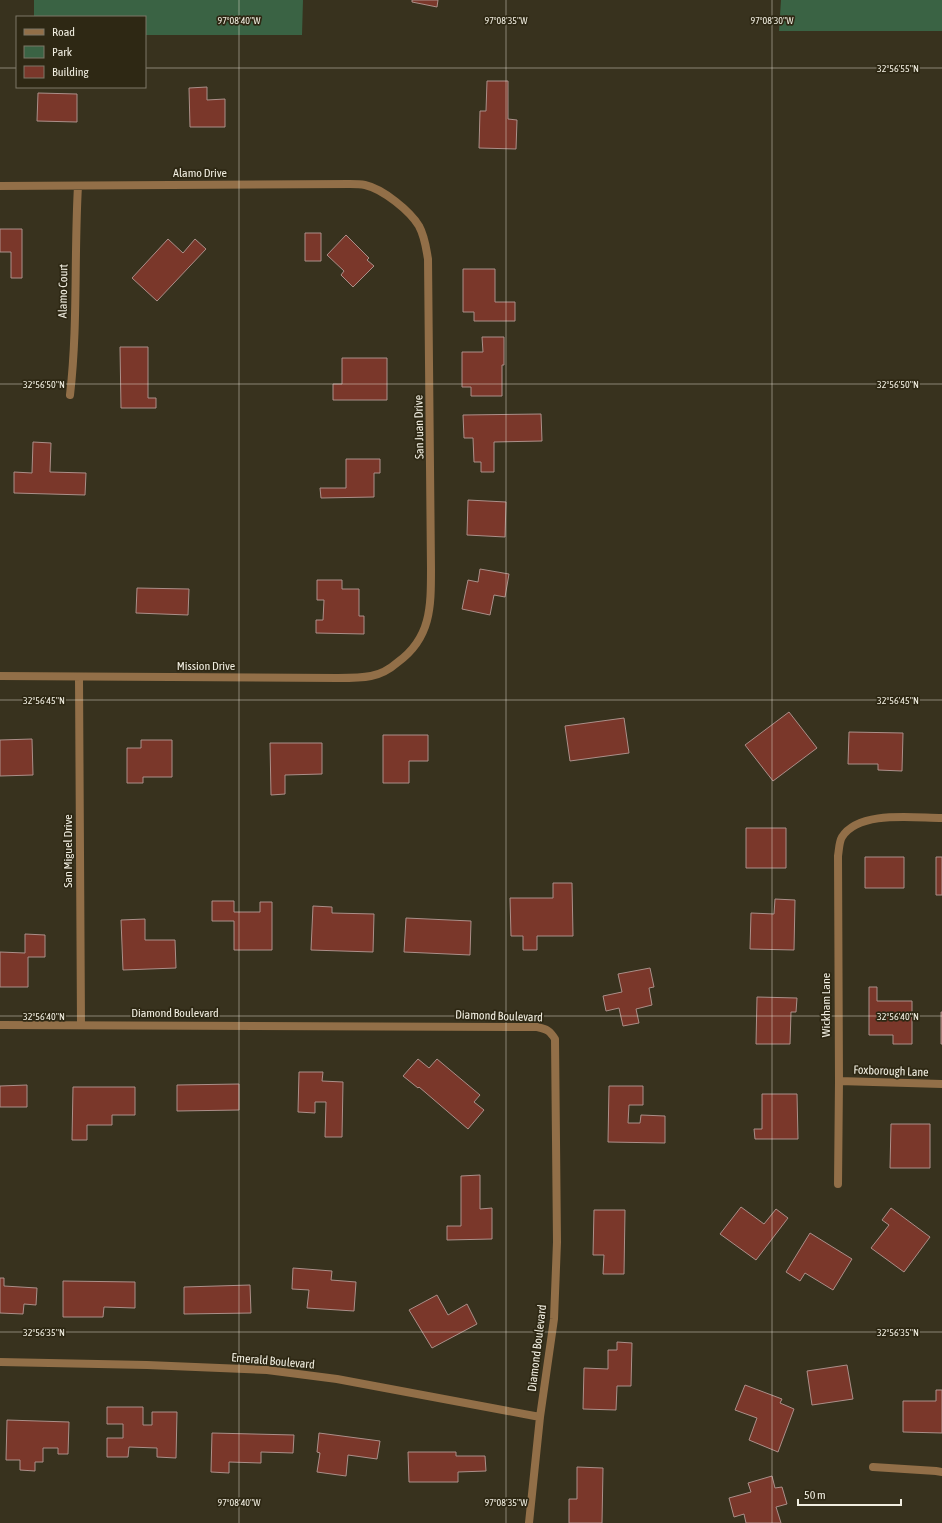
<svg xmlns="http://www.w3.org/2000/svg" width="942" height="1523" viewBox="0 0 942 1523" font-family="'Asap Condensed',sans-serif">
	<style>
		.green { fill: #3a6344 }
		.building { fill: #7a372a; stroke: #ab8f89 }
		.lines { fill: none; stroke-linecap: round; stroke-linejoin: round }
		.minor { stroke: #926f48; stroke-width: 8 }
		.ticks { fill: none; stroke: #f1eee1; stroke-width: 1; stroke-opacity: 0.45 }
		.labels { text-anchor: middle; stroke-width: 3.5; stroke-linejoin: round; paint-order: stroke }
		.street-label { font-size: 12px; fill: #f1eee1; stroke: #2e2814 }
		.ticks-label { font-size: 10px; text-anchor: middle; fill: #f1eee1; stroke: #2e2814; stroke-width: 3.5; stroke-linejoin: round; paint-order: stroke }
	</style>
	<rect width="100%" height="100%" fill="#38321e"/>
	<path class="green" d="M34,0H303L302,35H145V17H34Z
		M781,0H942V31H779Z"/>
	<path class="building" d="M412,0H438L437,7L412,2Z
		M487,81H508V119L517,120L516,149L479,148L480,111H486Z
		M207,87V100L225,99V127H190L189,88Z
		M38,93L77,94V122L37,121Z
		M0,229H22V278H11V252H0Z
		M305,233H321V261H305Z
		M346,235L369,258L367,260L374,266L353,287L341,275L344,271L327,255Z
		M168,239L183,253L195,239L206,249L157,301L132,278Z
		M463,269H495V302H515V321H474V312H463Z
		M482,337H504V365H502V396H471V387H462V352H483Z
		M120,347H148V398H156V408H121Z
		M342,358H387V400H333V384H342Z
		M541,414L542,441L494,442V472H481V462H474L473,438H464L463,415Z
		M33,442L51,443L50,472L86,473L85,495L14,493V472L32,473Z
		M346,459H380V473H374V497L321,498L320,488H346Z
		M468,500L506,502L505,537L467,535Z
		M480,569L509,574L505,597L494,595L490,615L462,609L468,580L478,582Z
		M317,580H342V589H359V616H364V634L316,633V620H323L324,600H317Z
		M137,588L189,589L188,615L136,613Z
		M789,712L817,748L773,781L745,745Z
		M624,718L629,753L570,761L565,726Z
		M849,732L903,733L902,771L878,770V764H848Z
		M383,735H428V761H409V783H383Z
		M32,739L33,775L0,776V740Z
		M141,740H172V777H143V783H127V748H141Z
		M270,743H322V774L285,775V794L271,795Z
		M746,828H786V868H746Z
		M865,857H904V888H865Z
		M936,857H942V895H936Z
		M553,883H572L573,936H537V950H523V936H511L510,898H553Z
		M775,899L795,900L794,950L750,949L751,913L774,914Z
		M212,901H234V912H260V902H272V950H234V921H212Z
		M313,906L332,907V913L374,914L373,952L311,950Z
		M406,918L471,921L470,955L404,952Z
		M145,919V940H175L176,968L123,970L121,920Z
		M25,934L45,935V957H28V987H0V952L25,953Z
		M650,968L654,987L649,988L652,1005L636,1009L639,1023L623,1026L619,1008L606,1011L603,996L622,992L618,974Z
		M869,987H877V1001H912V1044H893V1035H869Z
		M757,997L797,998L796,1012H791L790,1044H756Z
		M941,1012H942V1044H941Z
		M418,1059L429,1068L437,1059L480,1095L474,1102L484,1110L468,1129L419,1087L418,1088L403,1076Z
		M299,1072H323L322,1081L343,1082L342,1137H325L326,1102H315V1113L298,1112Z
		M239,1084V1110L177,1111V1085Z
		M27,1085V1107H0V1086Z
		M609,1086H643V1105H629L628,1123H640L641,1115L665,1116V1143L608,1142Z
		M73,1087H135V1115H112V1125H87V1140H72Z
		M762,1094H797L798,1139H755L754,1129H762Z
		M891,1124H930V1168H890Z
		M480,1175V1209L492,1208V1239L447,1240V1226H461V1176Z
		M741,1207L764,1224L776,1209L788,1218L756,1260L720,1234Z
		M891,1208L930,1237L904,1272L871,1248L889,1225L882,1220Z
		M594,1210H625L624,1274H603L604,1255H593Z
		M810,1233L852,1259L833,1290L805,1273L800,1281L786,1272Z
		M293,1268L332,1271L331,1280L356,1282L354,1311L307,1308L309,1290L292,1289Z
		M0,1278H4V1286L37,1288L36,1305L24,1304L23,1314L0,1313Z
		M63,1281L135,1282V1308L104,1307L103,1317H63Z
		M250,1285L251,1313L184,1314V1287Z
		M437,1295L448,1315L467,1304L477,1324L432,1348L409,1310Z
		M617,1342L632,1343L631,1386H617L616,1410L583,1409L584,1368L608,1369V1350H617Z
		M847,1365L853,1399L812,1405L807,1371Z
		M745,1385L782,1399L780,1403L794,1409L778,1452L749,1440L757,1418L735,1410Z
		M936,1390H942V1433L903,1432V1401H936Z
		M107,1407H143V1425H152V1412H177L176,1458L157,1457V1448L129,1447L128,1457H107V1438H123V1424H107Z
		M7,1420L69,1422L68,1454H58V1448H43V1462H35V1471L20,1470V1460H6Z
		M212,1433L294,1435L293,1453L261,1452V1463L229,1462V1473L211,1472Z
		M319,1433L380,1441L377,1459L348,1455L346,1476L317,1472L320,1453L317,1452Z
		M408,1452H456V1456H485L486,1471L458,1472V1482H409Z
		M577,1467L603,1468L602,1523H569V1499H577Z
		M772,1476L775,1488L782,1487L787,1504L776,1507L781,1523H746L744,1514L734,1517L729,1498L751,1492L748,1483Z"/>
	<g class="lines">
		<path class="minor" d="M0,186L350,184C355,184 360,184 365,185C383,189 410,211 419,226C425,237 426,248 428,259L431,569C431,607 431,638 398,662C390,669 382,674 371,676C361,678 349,678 338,678L0,676
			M70,395C78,326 74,256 78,186
			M79,678L81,1025
			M0,1025L537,1027C547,1029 550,1031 555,1039L557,1242L554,1319L540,1417L529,1523
			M839,1081L942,1084
			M838,1184L839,1081L838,856C839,850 839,842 842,837C859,810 914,818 942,818
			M0,1362L147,1365L267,1370L337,1379L540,1417
			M873,1467L936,1471L942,1472"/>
	</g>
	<path class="ticks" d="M239,0V1523M506,0V1523M772,0V1523M0,68H17M145,68H942M0,384H942M0,700H942M0,1016H942M0,1332H942"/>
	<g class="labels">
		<g class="street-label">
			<text x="200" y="177">Alamo Drive</text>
			<text transform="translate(63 291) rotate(-89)" y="4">Alamo Court</text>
			<text transform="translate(419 427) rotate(-91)" y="4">San Juan Drive</text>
			<text x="206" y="670">Mission Drive</text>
			<text transform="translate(68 851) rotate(-90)" y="4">San Miguel Drive</text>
			<text transform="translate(826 1005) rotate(-90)" y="4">Wickham Lane</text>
			<text x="175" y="1017">Diamond Boulevard</text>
			<text transform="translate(499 1016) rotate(2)" y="4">Diamond Boulevard</text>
			<text transform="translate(891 1071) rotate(2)" y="4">Foxborough Lane</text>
			<text transform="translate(537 1348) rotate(-83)" y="4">Diamond Boulevard</text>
			<text transform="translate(273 1361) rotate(5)" y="4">Emerald Boulevard</text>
		</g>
	</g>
	<g class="ticks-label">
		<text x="239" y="24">97°08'40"W</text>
		<text x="506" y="24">97°08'35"W</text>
		<text x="772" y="24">97°08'30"W</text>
		<text x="898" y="72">32°56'55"N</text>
		<text x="44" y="388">32°56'50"N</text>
		<text x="898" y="388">32°56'50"N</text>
		<text x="44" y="704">32°56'45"N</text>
		<text x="898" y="704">32°56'45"N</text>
		<text x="44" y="1020">32°56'40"N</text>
		<text x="898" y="1020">32°56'40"N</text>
		<text x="44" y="1336">32°56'35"N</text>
		<text x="898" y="1336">32°56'35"N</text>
		<text x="239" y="1506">97°08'40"W</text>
		<text x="506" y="1506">97°08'35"W</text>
	</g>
	<rect x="16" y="16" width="130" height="72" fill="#2e2814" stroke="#7c7766"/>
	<rect x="24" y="29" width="20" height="6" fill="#926f48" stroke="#7c7766"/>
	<text x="52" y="36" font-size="12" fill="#f1eee1">Road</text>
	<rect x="24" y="46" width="20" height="12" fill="#3a6344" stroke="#7c7766"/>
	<text x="52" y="56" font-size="12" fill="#f1eee1">Park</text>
	<rect x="24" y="66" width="20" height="12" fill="#7a372a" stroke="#7c7766"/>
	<text x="52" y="76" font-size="12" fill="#f1eee1">Building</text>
	<path d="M798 1499v6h103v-6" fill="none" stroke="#f1eee1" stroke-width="2"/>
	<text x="804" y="1499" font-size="12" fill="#f1eee1" stroke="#2e2814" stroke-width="3" paint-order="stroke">50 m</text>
</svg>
